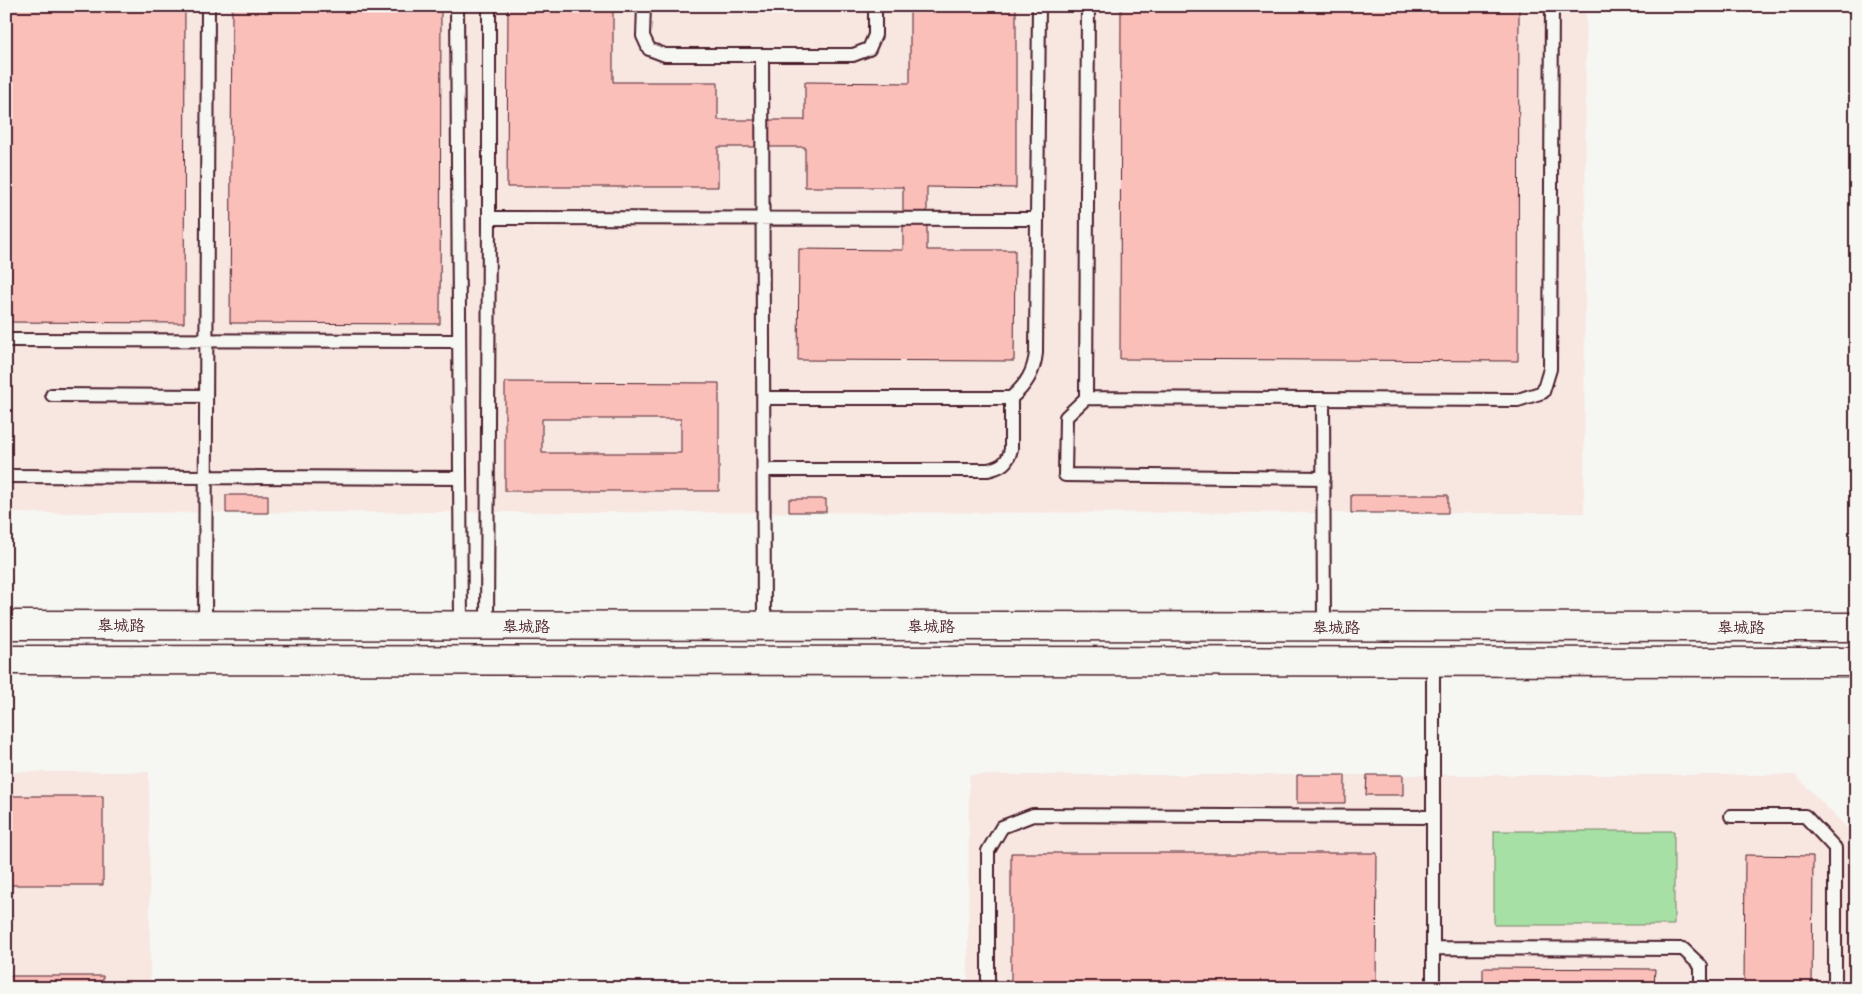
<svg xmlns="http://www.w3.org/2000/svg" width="1862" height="994" viewBox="0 0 1862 994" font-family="Mali,'LXGW WenKai TC',sans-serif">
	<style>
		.built { fill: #f8e6e1 }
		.green { fill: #a7e0a5; stroke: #788068 }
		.building { fill: #fbbfba; stroke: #4a1f2b; fill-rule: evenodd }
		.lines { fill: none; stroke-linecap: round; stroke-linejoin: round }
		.service-casing { stroke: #4a1f2b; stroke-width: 16 }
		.secondary-casing { stroke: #4a1f2b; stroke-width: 31 }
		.service { stroke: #f6f6f2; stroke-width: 12 }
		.secondary { stroke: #f6f6f2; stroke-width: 28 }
		.labels { text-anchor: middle; stroke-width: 4.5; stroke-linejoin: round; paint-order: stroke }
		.street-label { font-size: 16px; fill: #4a1f2b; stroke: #f6f6f2 }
	</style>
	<rect width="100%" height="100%" fill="#f6f6f2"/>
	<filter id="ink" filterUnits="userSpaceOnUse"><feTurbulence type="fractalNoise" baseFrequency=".02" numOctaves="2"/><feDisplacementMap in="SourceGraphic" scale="10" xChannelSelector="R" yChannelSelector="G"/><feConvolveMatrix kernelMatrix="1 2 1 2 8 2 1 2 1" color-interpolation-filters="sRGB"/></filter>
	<g filter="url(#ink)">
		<path class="built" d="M6,6H1586L1584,513L471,512L6,513Z
			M6,772H149L150,988H6Z
			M969,775H1795L1856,837V988H968Z"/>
		<path class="green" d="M1494,831H1674V925H1494Z"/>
		<path class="building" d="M6,6H185L184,323L6,322Z
			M232,6H441L440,324L230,323Z
			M508,6H613V82H718V120H805V82L910,83V6H1016V188L927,187V250H1015L1014,361L798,360L799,249L903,250V187H805V147H718V187H507Z
			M1121,6H1519L1518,361L1120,359Z
			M505,382L719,383V491H505ZM542,419H681V453H542Z
			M226,495H268V513H226Z
			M1351,495H1448V513H1351Z
			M789,499H826V512H789Z
			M1297,775H1345V803H1297Z
			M1367,775H1403V795H1366Z
			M6,796H103V885H6Z
			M1011,853H1377L1376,988H1011Z
			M1745,855L1813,856L1812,988H1744Z
			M1483,968L1655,969L1654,988H1483Z
			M6,976H103V988H6Z"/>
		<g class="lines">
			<g class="service-casing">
				<path id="service" d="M457,6L461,626
					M644,6L643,36L649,49L665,55H853L869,49L875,35V6
					M762,55L764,626
					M489,218V6
					M1037,219L1039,6
					M6,340L459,341
					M52,395L206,396
					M764,398H1011V449C1008,463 1001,467 988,470H764
					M1086,398L1088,6
					M1323,399L1324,627
					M6,476L460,478
					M1324,478L1065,475L1066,417L1086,398L1518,400L1543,392L1550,369L1552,6
					M205,625L208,6
					M487,626L489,218L1037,219L1036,353C1034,372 1026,385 1011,398
					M1433,662V988
					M1731,816H1805L1835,848V988
					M1433,948L1683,949L1701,966V988
					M988,988V851L1002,827L1033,815L1433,817"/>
			</g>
			<g class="secondary-casing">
				<path id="secondary" d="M6,625L1856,627
					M6,660L1856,662"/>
			</g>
			<use href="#service" class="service"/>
			<use href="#secondary" class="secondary"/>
		</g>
	</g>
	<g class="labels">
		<g class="street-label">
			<text x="121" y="631">皋城路</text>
			<text x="526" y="632">皋城路</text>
			<text x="931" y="632">皋城路</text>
			<text x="1336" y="633">皋城路</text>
			<text x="1741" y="633">皋城路</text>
		</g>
	</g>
	<rect width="1862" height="994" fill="none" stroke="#f6f6f2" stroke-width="25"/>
	<rect x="12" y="12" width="1837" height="969" fill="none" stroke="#4a1f2b" stroke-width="2" filter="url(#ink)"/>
</svg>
